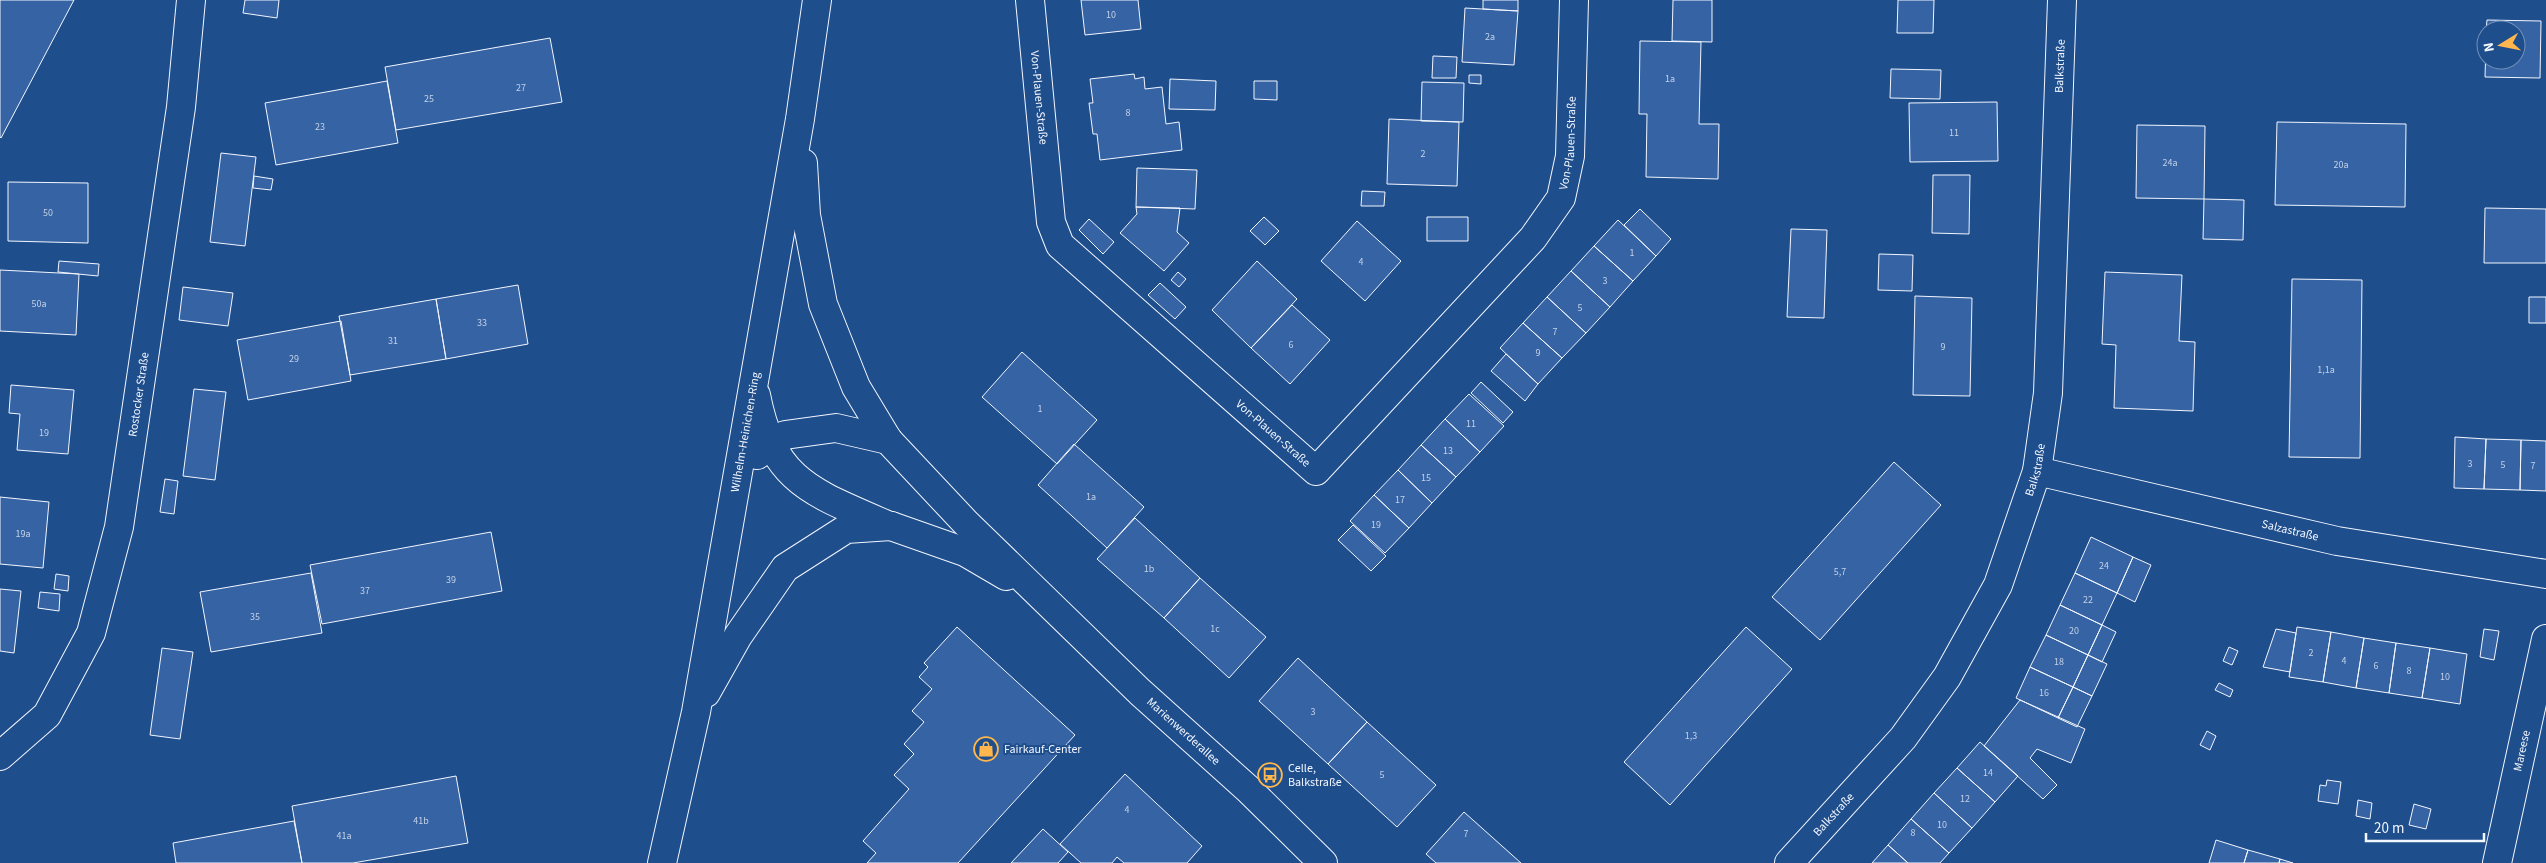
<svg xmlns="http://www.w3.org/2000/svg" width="2546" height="863" viewBox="0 0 2546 863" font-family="'Source Sans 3',sans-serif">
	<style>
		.building { fill: #3563a3; stroke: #f2f6ff }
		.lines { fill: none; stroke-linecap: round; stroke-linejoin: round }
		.minor-casing { stroke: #f2f6ff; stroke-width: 30 }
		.major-casing { stroke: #f2f6ff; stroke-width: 30 }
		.minor { stroke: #1f4e8c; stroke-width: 28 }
		.major { stroke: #1f4e8c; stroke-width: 28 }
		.labels { text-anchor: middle; stroke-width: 4; stroke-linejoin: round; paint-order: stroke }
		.number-label { font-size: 10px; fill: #c3d1e8 }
		.street-label { font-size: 12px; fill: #f2f6ff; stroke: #1f4e8c }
		.poi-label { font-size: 12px; fill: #f2f6ff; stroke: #1f4e8c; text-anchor: start }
	</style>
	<rect width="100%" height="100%" fill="#1f4e8c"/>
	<path class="building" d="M0,0H74L1,138L0,137Z
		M245,0H279L277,18L243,13Z
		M1081,0H1138L1141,29L1085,35Z
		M1483,0H1518V11L1483,9Z
		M1673,0H1712V42L1672,41Z
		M1898,0H1934L1933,33H1897Z
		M1465,8L1518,11L1514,65L1462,62Z
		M2487,20L2541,21L2540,78L2485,77L2486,44V60H2516V30H2486Z
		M550,38L562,102L396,130L385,67Z
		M1640,41L1701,42L1699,124H1719L1718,179L1646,177L1647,114H1639Z
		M1433,56L1457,57L1456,78H1432Z
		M1891,69L1941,70L1940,99L1890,98Z
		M1134,74L1135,79L1144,77L1145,89L1162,87L1166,124L1179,122L1182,150L1100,160L1097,134H1093L1089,103H1093L1090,79Z
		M1469,75H1481V84L1469,83Z
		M1170,79L1216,81L1215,110L1169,109Z
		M387,81L398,143L276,165L265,103Z
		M1254,81H1277V100L1254,99Z
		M1422,82L1464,83L1463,122L1421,121Z
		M1997,102L1998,161L1910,162L1909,103Z
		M1389,119L1459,122L1457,186L1387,184Z
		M2277,122L2406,124L2405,207L2275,205Z
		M2137,125L2205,126L2204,199L2136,198Z
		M221,153L256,157L245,246L210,242Z
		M1137,168L1197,170L1195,209L1136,207Z
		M1933,175H1970L1969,234L1932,233Z
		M254,176L273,179L271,190L253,188Z
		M8,182L88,183V243L8,241Z
		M1362,191L1385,192L1384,206H1361Z
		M2204,199L2244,200L2243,240L2203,239Z
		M1136,207L1180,208L1177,232L1189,243L1164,271L1120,233L1137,214Z
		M2485,208L2546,209V263H2484Z
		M1640,209L1671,239L1656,256L1624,225Z
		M1264,217L1279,231L1265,245L1250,231Z
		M1427,217H1468V241H1427Z
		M1089,219L1114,242L1103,254L1079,230Z
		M1618,220L1656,256L1633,281L1594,246Z
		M1357,221L1401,261L1365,301L1321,261Z
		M1791,229L1827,230L1824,318L1787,317Z
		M1594,246L1633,281L1610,307L1571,271Z
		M1879,254L1913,255L1912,291L1878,290Z
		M59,261L99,264L98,276L58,272Z
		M1257,261L1297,299L1251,348L1212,310Z
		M0,270L79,274L76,335L0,331Z
		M1571,271L1610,307L1586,333L1547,297Z
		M1178,272L1186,279L1179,287L1171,280Z
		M2105,272L2182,275L2179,341L2195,342L2193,411L2114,408L2116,345L2102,344Z
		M2292,279L2362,280L2360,458L2289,457Z
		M1160,283L1186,307L1175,319L1148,295Z
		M518,285L528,344L446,359L436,299Z
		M183,287L233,293L228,326L179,320Z
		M1915,296L1972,298L1970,396L1913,395Z
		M1547,297L1586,333L1562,358L1523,323Z
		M2529,297H2546V323H2529Z
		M436,299L446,359L350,375L339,316Z
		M1292,305L1330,340L1290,384L1251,348Z
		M341,321L351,381L248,400L237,340Z
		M1523,323L1562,358L1538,384L1500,348Z
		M1022,352L1097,420L1057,464L982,397Z
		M1506,354L1538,384L1525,401L1491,371Z
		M1481,382L1513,412L1503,423L1471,393Z
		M11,385L74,390L68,454L17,450L20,414L9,413Z
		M194,389L226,392L215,480L183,476Z
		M1469,394L1504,426L1480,452L1445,419Z
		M1445,419L1480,452L1456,477L1421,445Z
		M2455,437L2486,439L2484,489L2454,488Z
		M2486,439L2521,440L2520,490L2484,489Z
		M2521,440L2546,441V491L2520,490Z
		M1074,444L1144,507L1107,548L1038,485Z
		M1421,445L1456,477L1432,503L1398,470Z
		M1894,462L1941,505L1820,640L1772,597Z
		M1398,470L1432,503L1409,528L1374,495Z
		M165,479L178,481L174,514L160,512Z
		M1374,495L1409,528L1385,553L1350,521Z
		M0,497L49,502L43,568L0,564Z
		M1135,518L1200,578L1164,618L1097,559Z
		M1353,525L1386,556L1371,571L1338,540Z
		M491,532L502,591L322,624L310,565Z
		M2091,537L2133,557L2117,593L2075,573Z
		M2133,557L2151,565L2135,602L2117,593Z
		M311,573L322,633L211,652L200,592Z
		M2075,573L2117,593L2102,625L2060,605Z
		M56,574L69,576L68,591L54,589Z
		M1200,578L1266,637L1229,678L1164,618Z
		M0,589L21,591L14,653L0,651Z
		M40,592L60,594L59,611L38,608Z
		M2060,605L2102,625L2088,655L2046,635Z
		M2102,625L2116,632L2102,662L2088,655Z
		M957,627L1075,735L958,863H867L876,853L863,841L909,789L894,775L914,754L904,744L924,722L912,711L932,689L919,677L928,667L924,663Z
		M1746,627L1792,669L1670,805L1624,762Z
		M2297,627L2331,632L2323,682L2289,677Z
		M2276,629L2296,633L2290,672L2263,667Z
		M2484,629L2499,631L2494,660L2480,657Z
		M2331,632L2364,638L2356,688L2323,682Z
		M2046,635L2088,655L2073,687L2030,667Z
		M2364,638L2396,643L2389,693L2356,688Z
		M2396,643L2430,648L2422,698L2389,693Z
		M2229,647L2238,651L2232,665L2223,661Z
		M162,648L193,652L180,739L150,735Z
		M2430,648L2467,654L2460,704L2422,698Z
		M2088,655L2107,664L2092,696L2073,687Z
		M1298,658L1367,722L1328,764L1259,701Z
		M2030,667L2073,687L2058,718L2016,698Z
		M2219,683L2233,690L2230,697L2215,690Z
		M2073,687L2092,696L2077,727L2058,718Z
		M2020,700L2085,729L2071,763L2037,749L2030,758L2057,785L2043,799L1984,746Z
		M1367,722L1436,785L1397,827L1328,764Z
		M2207,731L2216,736L2210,750L2200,745Z
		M1980,742L2018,776L1995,802L1957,768Z
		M1957,768L1995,802L1972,828L1934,793Z
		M1125,774L1202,846L1187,863H1124L1117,857L1112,863H1081L1060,844Z
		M456,776L468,843L353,863H302L292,806Z
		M2327,780L2341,782L2338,804L2318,801L2320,785L2326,786Z
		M1934,793L1972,828L1949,853L1911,819Z
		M2358,800L2372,803L2370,819L2356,816Z
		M2414,804L2431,809L2426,829L2409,825Z
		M1464,812L1521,863H1436L1426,854Z
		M1911,819L1949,853L1940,863H1908L1888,845Z
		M294,821L302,863H176L173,843Z
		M1043,829L1068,852L1058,863H1011Z
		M2216,840L2248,850L2244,863H2209Z
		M1888,845L1908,863H1872Z
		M2248,850L2280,859L2279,863H2244Z
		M2280,859L2293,863H2279Z"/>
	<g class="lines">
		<g class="minor-casing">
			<g id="minor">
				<path id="s1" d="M1030,0L1051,222L1060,245L1316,471L1533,238L1561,198L1570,156L1574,0"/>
				<path id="s2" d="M888,440L966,523L1140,692L1248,789L1323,863"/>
				<path id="s3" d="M2037,471L2337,541L2546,574"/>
				<path d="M891,526L965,552L1006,576"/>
				<path id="s4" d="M0,756L47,715L91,633L119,527L181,107L191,0"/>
				<path id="s5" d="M1789,863L1903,738L1947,677L1998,585L2037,471L2048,393L2062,0"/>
				<path id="s6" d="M2497,863L2546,639"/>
			</g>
		</g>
		<g class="major-casing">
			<g id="major">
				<path d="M803,163L806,215L823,304L856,387L888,440"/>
				<path d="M756,395C773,483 813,492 887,525"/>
				<path d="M757,455L785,435L836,428L888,440"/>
				<path d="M706,693L738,636L785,568L846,529L891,526"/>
				<path id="s7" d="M662,863L696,712L800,119L817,0"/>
			</g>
		</g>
		<use href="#minor" class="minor"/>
		<use href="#major" class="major"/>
	</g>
	<defs>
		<g id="shop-ring" transform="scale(1.25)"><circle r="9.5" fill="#1f4e8c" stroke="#ffb74d" stroke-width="1.5"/><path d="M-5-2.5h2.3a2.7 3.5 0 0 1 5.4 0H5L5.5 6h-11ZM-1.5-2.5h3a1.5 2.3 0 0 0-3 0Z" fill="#ffb74d"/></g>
		<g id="bus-ring" transform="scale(1.25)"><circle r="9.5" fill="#1f4e8c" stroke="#ffb74d" stroke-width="1.5"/><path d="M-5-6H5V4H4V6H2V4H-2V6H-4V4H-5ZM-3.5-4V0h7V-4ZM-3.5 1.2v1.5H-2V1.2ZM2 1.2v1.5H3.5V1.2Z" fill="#ffb74d"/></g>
	</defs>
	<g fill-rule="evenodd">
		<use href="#shop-ring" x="986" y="749"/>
		<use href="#bus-ring" x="1270" y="775"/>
	</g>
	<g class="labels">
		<g class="number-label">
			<text x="1111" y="18">10</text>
			<text x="1490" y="40">2a</text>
			<text x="1670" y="82">1a</text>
			<text x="521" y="91">27</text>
			<text x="429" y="102">25</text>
			<text x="1128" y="116">8</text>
			<text x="320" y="130">23</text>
			<text x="1954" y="136">11</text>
			<text x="1423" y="157">2</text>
			<text x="2170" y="166">24a</text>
			<text x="2341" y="168">20a</text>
			<text x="48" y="216">50</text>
			<text x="1632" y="256">1</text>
			<text x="1361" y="265">4</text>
			<text x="1605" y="284">3</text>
			<text x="39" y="307">50a</text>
			<text x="1580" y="311">5</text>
			<text x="482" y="326">33</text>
			<text x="1555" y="335">7</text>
			<text x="393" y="344">31</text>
			<text x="1291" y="348">6</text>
			<text x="1943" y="350">9</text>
			<text x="1538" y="356">9</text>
			<text x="294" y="362">29</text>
			<text x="2326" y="373">1,1a</text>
			<text x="1040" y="412">1</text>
			<text x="1471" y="427">11</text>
			<text x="44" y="436">19</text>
			<text x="1448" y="454">13</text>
			<text x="2470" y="467">3</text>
			<text x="2503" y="468">5</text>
			<text x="2533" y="469">7</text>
			<text x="1426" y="481">15</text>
			<text x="1091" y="500">1a</text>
			<text x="1400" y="503">17</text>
			<text x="1376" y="528">19</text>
			<text x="23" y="537">19a</text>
			<text x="2104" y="569">24</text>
			<text x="1149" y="572">1b</text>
			<text x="1840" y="575">5,7</text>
			<text x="451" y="583">39</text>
			<text x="365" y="594">37</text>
			<text x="2088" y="603">22</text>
			<text x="255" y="620">35</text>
			<text x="1215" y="632">1c</text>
			<text x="2074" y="634">20</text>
			<text x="2311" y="656">2</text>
			<text x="2344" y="664">4</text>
			<text x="2059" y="665">18</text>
			<text x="2376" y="669">6</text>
			<text x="2409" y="674">8</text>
			<text x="2445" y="680">10</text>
			<text x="2044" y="696">16</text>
			<text x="1313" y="715">3</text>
			<text x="1691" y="739">1,3</text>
			<text x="1988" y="776">14</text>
			<text x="1382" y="778">5</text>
			<text x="1965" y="802">12</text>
			<text x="1127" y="813">4</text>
			<text x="421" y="824">41b</text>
			<text x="1942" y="828">10</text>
			<text x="1913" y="836">8</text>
			<text x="1466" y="837">7</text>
			<text x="344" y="839">41a</text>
		</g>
		<g class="street-label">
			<text dy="4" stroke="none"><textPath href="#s5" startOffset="876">Balkstraße</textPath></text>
			<text dy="4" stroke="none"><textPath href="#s1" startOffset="98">Von-Plauen-Straße</textPath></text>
			<text dy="4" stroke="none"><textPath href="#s1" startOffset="1012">Von-Plauen-Straße</textPath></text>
			<text dy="4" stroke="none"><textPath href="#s4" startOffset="399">Rostocker Straße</textPath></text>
			<text dy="4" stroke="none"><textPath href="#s7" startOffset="439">Wilhelm-Heinichen-Ring</textPath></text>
			<text dy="4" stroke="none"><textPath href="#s1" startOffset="532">Von-Plauen-Straße</textPath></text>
			<text dy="4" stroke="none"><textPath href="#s5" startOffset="471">Balkstraße</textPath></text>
			<text dy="4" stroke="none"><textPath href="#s3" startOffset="260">Salzastraße</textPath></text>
			<text dy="4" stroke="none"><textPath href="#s2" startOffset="415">Marienwerderallee</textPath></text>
			<text dy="4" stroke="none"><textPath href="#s6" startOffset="115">Mareese</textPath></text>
			<text dy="4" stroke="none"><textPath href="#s5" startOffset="66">Balkstraße</textPath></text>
		</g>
		<g class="poi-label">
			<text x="1004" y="753">Fairkauf-Center</text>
			<text x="1288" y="772">Celle,<tspan x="1288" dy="14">Balkstraße</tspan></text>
		</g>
	</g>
	<g transform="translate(2501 45) rotate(260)"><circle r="24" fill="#1f4e8c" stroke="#7391ba"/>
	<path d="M0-4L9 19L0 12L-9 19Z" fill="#ffb74d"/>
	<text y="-8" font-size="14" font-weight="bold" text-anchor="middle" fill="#f2f6ff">N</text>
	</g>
	<path d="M2366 833v8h118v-8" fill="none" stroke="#f2f6ff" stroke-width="2.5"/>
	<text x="2374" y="833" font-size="15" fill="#f2f6ff" stroke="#1f4e8c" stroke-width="4" paint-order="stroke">20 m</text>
</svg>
